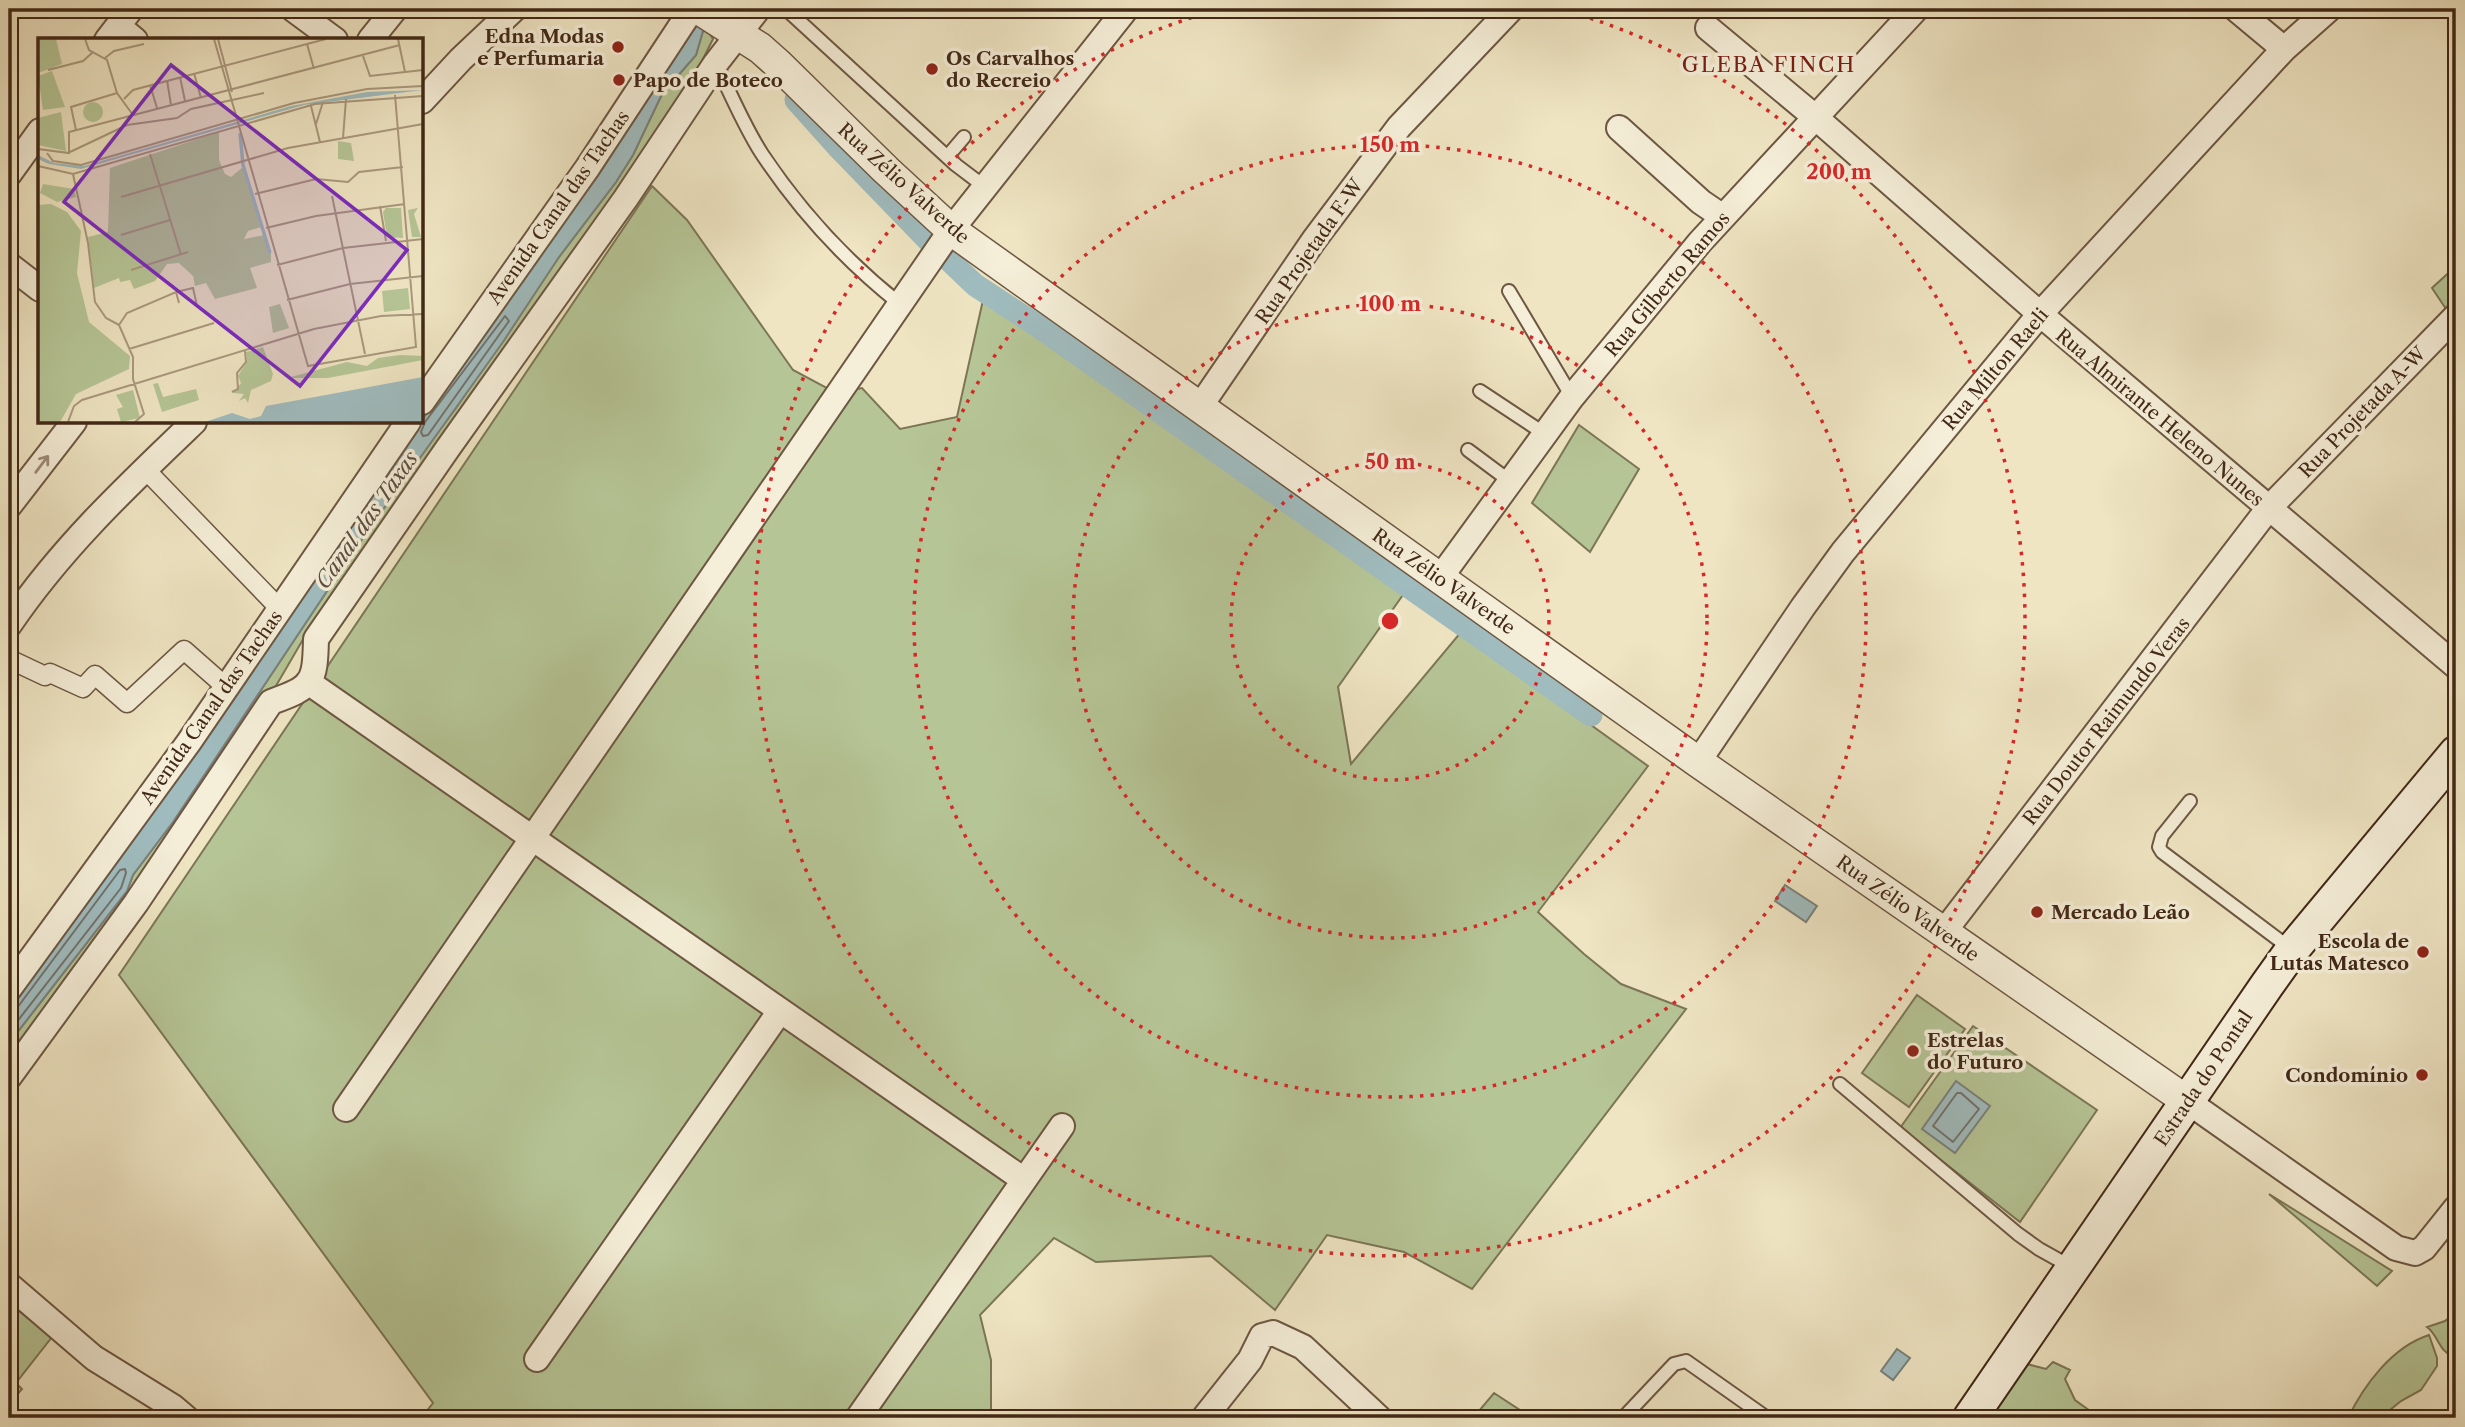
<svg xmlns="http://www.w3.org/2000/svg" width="2465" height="1427" viewBox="0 0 2465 1427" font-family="'Libre Caslon Text',serif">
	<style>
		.green { fill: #b6c596; stroke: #7c7656; stroke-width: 2 }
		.water { fill: #a0bcbf; stroke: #7a817c; stroke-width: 2 }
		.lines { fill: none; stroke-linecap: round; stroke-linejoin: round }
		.shore { stroke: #71726b; stroke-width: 2 }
		.canal { stroke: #a0bcbf; stroke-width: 23 }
		.service-casing { stroke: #6d5742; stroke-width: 16 }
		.pedestrian-casing { stroke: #6d5742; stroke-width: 21 }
		.minor-casing { stroke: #6d5742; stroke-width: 28 }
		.tertiary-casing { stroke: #6d5742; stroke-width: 33 }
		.secondary-casing { stroke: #422817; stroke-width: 37 }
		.service { stroke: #f5eed8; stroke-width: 12 }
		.pedestrian { stroke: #f5eed8; stroke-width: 18 }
		.minor { stroke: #f5eed8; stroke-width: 24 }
		.tertiary { stroke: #f5eed8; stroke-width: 30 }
		.secondary { stroke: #f5eed8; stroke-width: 33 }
		.oneway { stroke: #9c8b78 }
		.ring { fill: none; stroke: #d62828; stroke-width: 3.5; stroke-dasharray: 3.5 7 }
		.poi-dot { fill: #8f2418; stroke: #f5eed8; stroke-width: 2.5 }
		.labels { text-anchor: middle; stroke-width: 7; stroke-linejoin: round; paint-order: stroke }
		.poi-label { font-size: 19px; font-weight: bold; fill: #422817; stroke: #f5eed8; text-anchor: start }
		.street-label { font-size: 19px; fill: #422817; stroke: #f5eed8 }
		.neighbourhood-label { font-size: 21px; letter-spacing: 2px; fill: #7a1f14; stroke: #f5eed8 }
		.water-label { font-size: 21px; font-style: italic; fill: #5a4d41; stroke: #f5eed8 }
		.inset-river { fill: none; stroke: #a0bcbf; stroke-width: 3.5 }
		.inset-road { fill: none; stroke: #aa997e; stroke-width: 2 }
		.view { fill: #7b2cbf; fill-opacity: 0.15; stroke: #7b2cbf; stroke-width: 3.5 }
		.inset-edge { fill: none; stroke: #422817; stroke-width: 3.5 }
		.centre { fill: #d62828; stroke: #f5eed8; stroke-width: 3.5 }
		.ring-label { font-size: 21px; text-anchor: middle; font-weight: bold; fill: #d62828; stroke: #f5eed8; stroke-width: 7; stroke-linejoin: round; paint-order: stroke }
	</style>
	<rect width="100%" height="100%" fill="#efe5c3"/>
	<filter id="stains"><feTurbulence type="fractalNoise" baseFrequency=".00286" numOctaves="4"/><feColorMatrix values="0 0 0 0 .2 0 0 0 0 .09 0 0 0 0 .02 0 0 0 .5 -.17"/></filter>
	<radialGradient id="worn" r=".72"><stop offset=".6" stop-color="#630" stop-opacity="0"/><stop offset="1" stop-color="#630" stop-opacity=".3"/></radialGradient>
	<path class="green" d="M703,31H708L713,39L702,61L616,196L305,636L273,691L163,855L9,1058V1043L127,891L133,875L173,822L357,546L406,474L456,408L559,257L616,182L633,155L662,94L696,55Z
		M652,186L687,220L793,370L836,393L862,388L900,429L957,417L983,300L1405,592L1338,687L1351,764L1471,620L1601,710L1591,725L1648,766L1538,912L1584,954L1621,984L1686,1009L1472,1289L1404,1252L1327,1235L1275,1310L1211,1256L1096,1262L1054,1238L980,1315L991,1360V1418H421L433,1403L119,975Z
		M2456,266V324L2432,288Z
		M1579,425L1639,469L1590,552L1532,503Z
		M1917,995L1965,1029L1909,1107L1862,1073Z
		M1973,1026L2097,1110L2020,1222L1900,1128Z
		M2269,1194L2392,1271L2377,1286Z
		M9,1303L52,1337L16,1383L22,1389L9,1404Z
		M2456,1312V1354L2452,1356C2439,1351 2438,1335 2427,1327L2445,1321Z
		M2429,1335L2437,1358V1366L2421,1390L2401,1401L2380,1418H2348C2364,1385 2392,1347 2429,1335Z
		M2053,1362L2070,1370L2065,1379L2075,1400L2100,1418H1983L2023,1363L2046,1369Z
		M1494,1393L1532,1418H1473Z"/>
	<path class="water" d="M720,9L703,31L696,55L662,94L633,155L616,182L559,257L503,342L357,546L173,822L133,875L127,891L9,1043V1008L160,803L419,422H422L429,407L597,177L680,45L682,35Z
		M1785,885L1817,906L1806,922L1775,901Z
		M1956,1081L1990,1106L1955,1153L1922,1129Z
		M1897,1349L1910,1358L1893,1380L1881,1371Z"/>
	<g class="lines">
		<path class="shore" d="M505,316L509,321L428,435L423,436L421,432L425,422Z
			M9,1011L17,1008L120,870L125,869L126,873L121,888L9,1032
			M1957,1093H1961L1979,1109L1953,1142L1933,1126Z"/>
		<path class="canal" d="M796,100L839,148L930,242L975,285L1038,326L1591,715"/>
		<g class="service-casing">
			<path id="service" d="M786,9L956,165L985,187
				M716,63C730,93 744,126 762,154C800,211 847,262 900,304
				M947,157L964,137
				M1509,291L1572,397
				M1480,391L1545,434
				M1468,450L1511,482
				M2190,801L2162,836L2159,847L2162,852L2291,949
				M1840,1084L2018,1234L2039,1249L2073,1268
				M1623,1418L1674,1364L1686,1361L1767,1418"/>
		</g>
		<g class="pedestrian-casing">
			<path id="pedestrian" d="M144,468L280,609
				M9,659L45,676L50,673L83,688L95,675L127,703L184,650L226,687"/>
		</g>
		<g class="minor-casing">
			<path id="minor" d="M293,9L335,40
				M2236,9L2284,49
				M118,26L135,40
				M1708,28L1815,117L2040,314L2456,666
				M107,40L131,9
				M370,40L395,9
				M422,101L461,59L514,9
				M1619,128L1701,202L1723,217
				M9,174L40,131
				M9,265L40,289
				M422,402L588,167L692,9
				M1199,408L1314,240L1399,127L1511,9
				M9,506L74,422
				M1440,578L1572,397L1700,242L1916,9
				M9,625C61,548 127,486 194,422
				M308,682L1024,1180
				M1698,762L1803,607L1843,552L2040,314L2284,49L2329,9
				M1943,933L2268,509L2456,316
				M9,989L189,742L408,422
				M9,1077L136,903L271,702C313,687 315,683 316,639L448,448L626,198L716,63L758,9
				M2187,1101L2396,1248L2415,1253L2424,1248L2456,1208
				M346,1109L951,230L1126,9
				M9,1285L94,1358L173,1407L186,1418
				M537,1359L780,1011
				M858,1418L1062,1126
				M1204,1418L1250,1360L1262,1336L1273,1333L1303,1347L1379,1418"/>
		</g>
		<g class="tertiary-casing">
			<path id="tertiary" d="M699,9L760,48L778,64L886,170L951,230L1698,762L2187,1101"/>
		</g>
		<g class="secondary-casing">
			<path id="secondary" d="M1970,1418L2267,985L2292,950L2456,753"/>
		</g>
		<use href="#service" class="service"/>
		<use href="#pedestrian" class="pedestrian"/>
		<use href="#minor" class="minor"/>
		<use href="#tertiary" class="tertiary"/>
		<use href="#secondary" class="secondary"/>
	</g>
	<defs><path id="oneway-shaft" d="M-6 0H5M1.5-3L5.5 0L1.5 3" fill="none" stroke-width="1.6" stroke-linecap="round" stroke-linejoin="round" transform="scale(1.75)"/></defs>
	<use class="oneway" href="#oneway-shaft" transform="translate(42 464) rotate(-53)"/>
	<g class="ring">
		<circle cx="1390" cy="621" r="159"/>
		<circle cx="1390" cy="621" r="317"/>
		<circle cx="1390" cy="621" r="476"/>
		<path d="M1560 9A635 635 0 1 1 1220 9"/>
	</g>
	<g class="poi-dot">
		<circle cx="618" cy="47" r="7"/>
		<circle cx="932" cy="69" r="7"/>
		<circle cx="619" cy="80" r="7"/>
		<circle cx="2037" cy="912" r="7"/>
		<circle cx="2423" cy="952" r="7"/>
		<circle cx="1913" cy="1051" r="7"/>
		<circle cx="2422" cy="1075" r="7"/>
	</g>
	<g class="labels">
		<g class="poi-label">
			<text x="604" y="43" text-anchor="end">Edna Modas<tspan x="604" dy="22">e Perfumaria</tspan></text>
			<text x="946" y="65">Os Carvalhos<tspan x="946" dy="22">do Recreio</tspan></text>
			<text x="633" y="87">Papo de Boteco</text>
			<text x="2051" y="919">Mercado Leão</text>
			<text x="2409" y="948" text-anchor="end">Escola de<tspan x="2409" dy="22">Lutas Matesco</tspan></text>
			<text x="1927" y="1047">Estrelas<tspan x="1927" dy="22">do Futuro</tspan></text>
			<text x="2408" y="1082" text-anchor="end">Condomínio</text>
		</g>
		<g class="street-label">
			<text transform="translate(904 183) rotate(42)" y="7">Rua Zélio Valverde</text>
			<text transform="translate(558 207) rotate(-55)" y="7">Avenida Canal das Tachas</text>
			<text transform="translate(1309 251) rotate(-55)" y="7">Rua Projetada F-W</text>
			<text transform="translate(1667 284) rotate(-50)" y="7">Rua Gilberto Ramos</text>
			<text transform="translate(1995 369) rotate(-50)" y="7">Rua Milton Raeli</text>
			<text transform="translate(2362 412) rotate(-46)" y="7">Rua Projetada A-W</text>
			<text transform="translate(2160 417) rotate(40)" y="7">Rua Almirante Heleno Nunes</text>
			<text transform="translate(1444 581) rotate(35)" y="7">Rua Zélio Valverde</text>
			<text transform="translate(211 707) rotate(-55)" y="7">Avenida Canal das Tachas</text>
			<text transform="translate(2106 721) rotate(-52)" y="7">Rua Doutor Raimundo Veras</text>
			<text transform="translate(1908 908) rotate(35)" y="7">Rua Zélio Valverde</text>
			<text transform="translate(2203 1078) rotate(-56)" y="7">Estrada do Pontal</text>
		</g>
		<g class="neighbourhood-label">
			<text x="1769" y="72">GLEBA FINCH</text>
		</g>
		<g class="water-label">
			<text transform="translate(367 520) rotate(-55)" y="7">Canal das Taxas</text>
		</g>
	</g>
	<g transform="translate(38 38)">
		<rect width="385" height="385" fill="#efe5c3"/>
		<path d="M0,1H18L24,26L0,35ZM14,33L27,69L5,72L0,38ZM45 74a10 10 0 1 1 20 0a10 10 0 1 1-20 0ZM23,74L28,113L0,107V80ZM181,94V122L187,136L193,139L205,129L223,189L210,193L206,201L227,197L233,215V224L212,230L219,250L177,261L168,245L157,248L155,238L141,225L129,226L117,243L96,251L92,242L82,244L81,240L56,250L50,199L70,194L72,130ZM300,103L313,105L316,123L300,121ZM5,146L36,151L38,159L19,164L2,155ZM13,166L29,174L43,193L39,235L51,284L92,318L91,331L38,356L22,384H0V167ZM348,170H363L365,200L349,199L345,174ZM380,170L376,176L383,199H374L370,172ZM370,250L372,271L346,274L344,253ZM242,266L251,290L235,295L231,269ZM225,309L235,336L233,343L213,352L210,365L207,360L201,363L206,356L195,355L203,345L200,338L209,323L208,314ZM362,317L385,318V322L290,340H249L309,324L329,328L340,320ZM120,345L125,359L158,351L161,362L124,374L115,346ZM95,352L102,380L83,384L79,371L85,369L78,357Z" fill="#b6c596"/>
		<path d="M385,52L266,67L43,131L11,126L0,121V117L16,125L46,128L253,68L329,54ZM385,339V384H167L194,375L212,381L223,378L228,368Z" fill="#a0bcbf"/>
		<path class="inset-river" d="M202,95L205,127L232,215"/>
		<path class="inset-road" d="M47,1L51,12L69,22L79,55L95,77M176,1L270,328L378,309L357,57M180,1L194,54M360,1L367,34M269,6L276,31M325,18L332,38L385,32M67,20L76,13L106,6M10,32L45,23L55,14M156,35L163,60M142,39L147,63M129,42L133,67M112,47L119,70M86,61L95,52L288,1M273,68L282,104M278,86L285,64M38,92L33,69L79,55M305,100L308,61M0,111L31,115V94L362,7M32,114L89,87L139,80L153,71L226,55M9,115L15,123L43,127L256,65L329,51L385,48M112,116L143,217M0,128L35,136L277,66L385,58M35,136L50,205L57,264L68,280L81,287M217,156L278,141L310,144L321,134L365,129M294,158L327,316M83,159L250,110L385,86M342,168L348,203M228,190L278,178L367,166M83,197L132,182M239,227L305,210L385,201M93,232L150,214M138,254L155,250L159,268M249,262L312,246L385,238M81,287L95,319V341L106,376L97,384M81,287L89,275L138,254L141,265M91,311L176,285M194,354L200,351L199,335L208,324L207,313M30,384L36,368L44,362L276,291L343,278L385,276"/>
		<path class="view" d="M133,27L369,212L262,348L26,164Z"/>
		<rect width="385" height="385" class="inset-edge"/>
	</g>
	<circle cx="1390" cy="621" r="10" class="centre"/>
	<g class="ring-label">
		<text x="1390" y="152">150 m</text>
		<text x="1839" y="179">200 m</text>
		<text x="1390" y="311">100 m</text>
		<text x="1390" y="469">50 m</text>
	</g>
	<rect width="2465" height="1427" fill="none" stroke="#efe5c3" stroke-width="35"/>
	<rect x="10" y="10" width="2444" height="1406" fill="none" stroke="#422817" stroke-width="3.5"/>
	<rect x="18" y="18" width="2430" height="1392" fill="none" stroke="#422817" stroke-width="2"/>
	<rect width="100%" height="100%" filter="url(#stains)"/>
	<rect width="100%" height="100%" fill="url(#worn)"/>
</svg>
